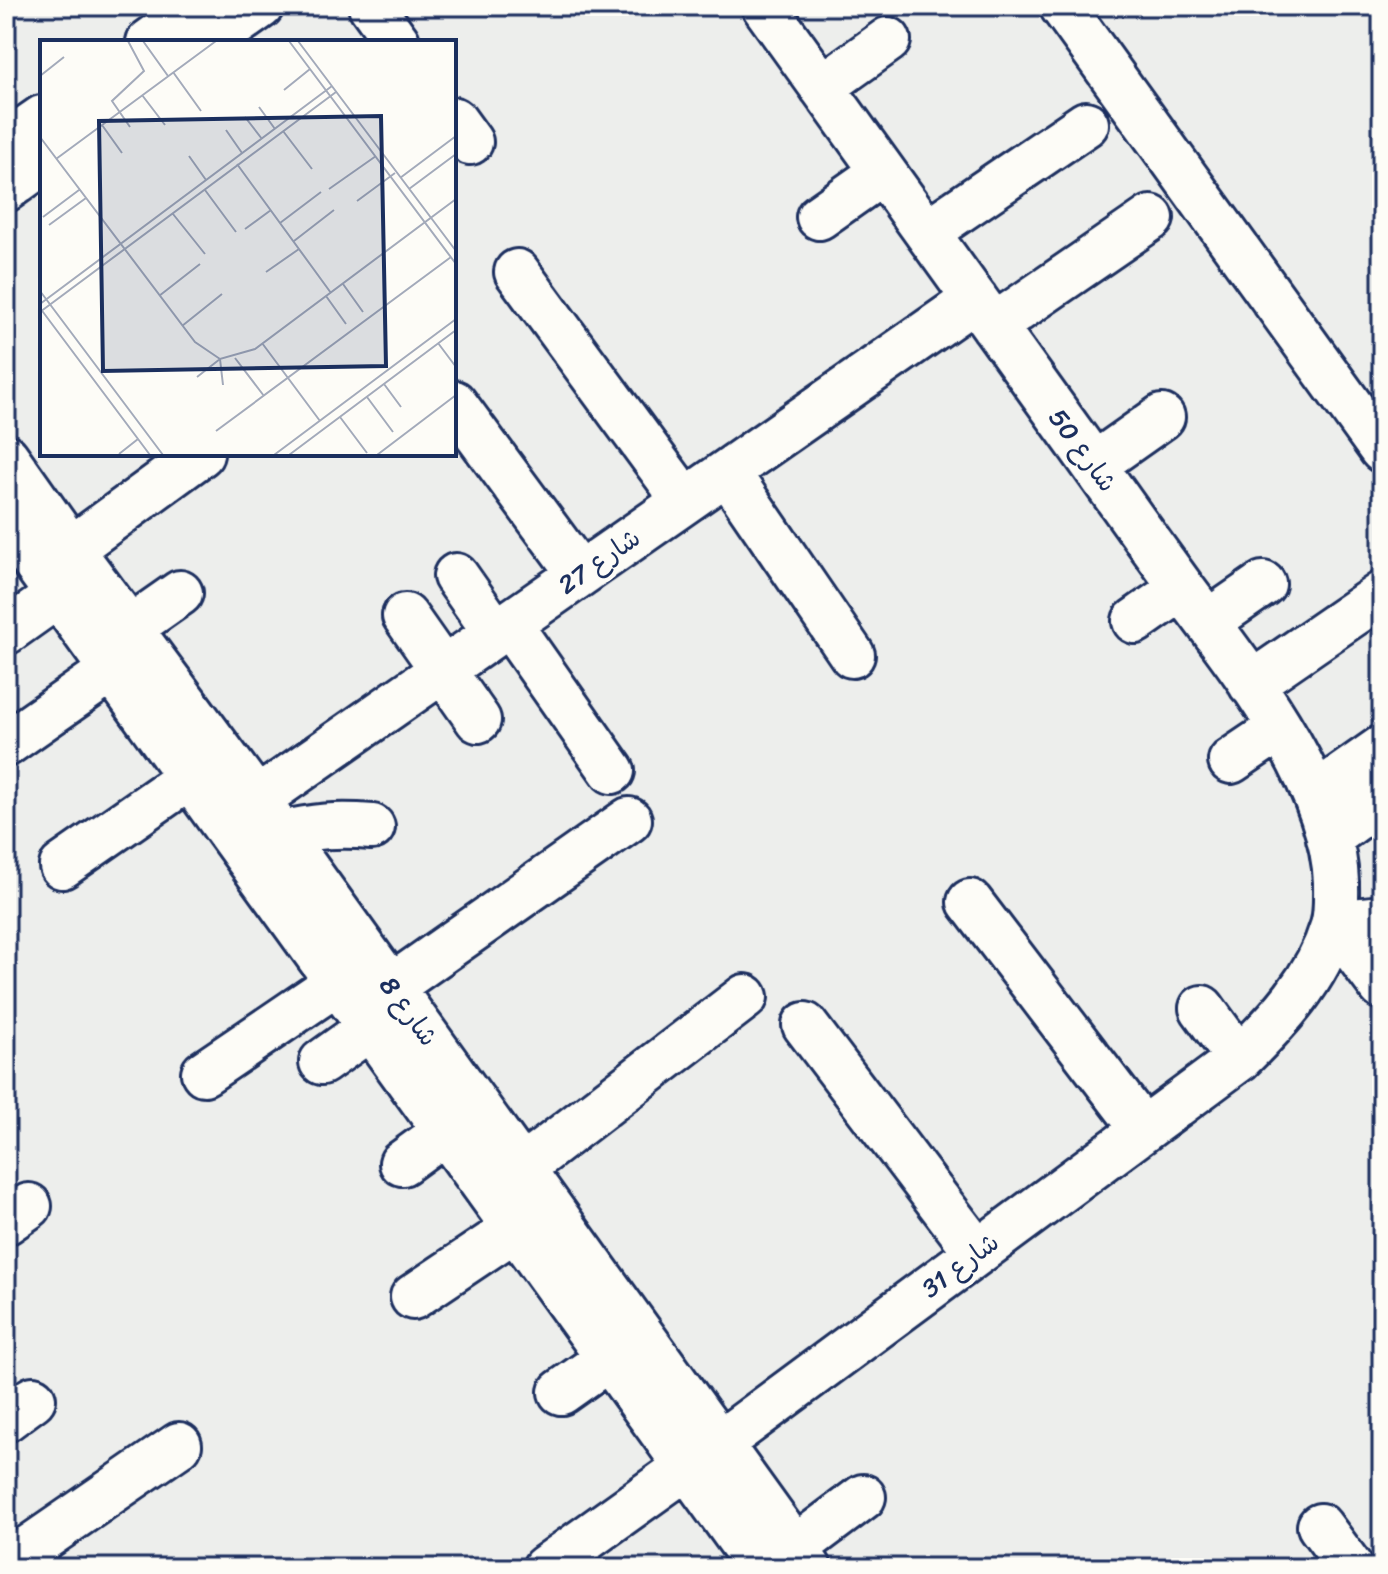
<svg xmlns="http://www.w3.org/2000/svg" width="1388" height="1574" viewBox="0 0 1388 1574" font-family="Sriracha,'Playpen Sans Arabic',sans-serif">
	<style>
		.built { fill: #edeeec; fill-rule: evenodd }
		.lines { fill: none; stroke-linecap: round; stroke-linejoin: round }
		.minor-casing { stroke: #1b2f5e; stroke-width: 50 }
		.minor { stroke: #fdfcf7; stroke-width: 44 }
		.labels { text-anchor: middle; stroke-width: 8; stroke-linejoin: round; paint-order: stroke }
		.street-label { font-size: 26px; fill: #1b2f5e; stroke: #fdfcf7 }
		.inset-road { fill: none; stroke: #a3aaba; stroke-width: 2 }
		.view { fill: #1b2f5e; fill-opacity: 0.15; stroke: #1b2f5e; stroke-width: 4 }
		.inset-edge { fill: none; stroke: #1b2f5e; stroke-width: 4 }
	</style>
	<rect width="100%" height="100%" fill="#fdfcf7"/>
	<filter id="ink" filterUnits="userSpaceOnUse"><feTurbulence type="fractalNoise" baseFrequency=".0125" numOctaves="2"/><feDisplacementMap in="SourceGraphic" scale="16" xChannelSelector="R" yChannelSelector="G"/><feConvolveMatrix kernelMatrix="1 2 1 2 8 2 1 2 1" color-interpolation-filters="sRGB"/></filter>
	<g filter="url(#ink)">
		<path class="built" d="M6,6H1382V1568H6ZM42,42H454V454H42Z"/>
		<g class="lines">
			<g class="minor-casing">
				<path id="minor" d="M371,6L397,42
					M1062,6L1382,450
					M149,42L199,6
					M210,42L261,6
					M822,87L888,40
					M454,120L470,142
					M6,143L42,118
					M6,189L42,163
					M819,217L883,172
					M927,232L1086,124
					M517,272L685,501
					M994,326L1151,218
					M454,403L580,574
					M6,457L71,549L257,800L809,1568
					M1094,465L1162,417
					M727,472L852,655
					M6,523L760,1568
					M71,549L201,454
					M456,576L496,633
					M405,616L478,720
					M1135,621L1182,588
					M1208,622L1263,584
					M509,624L612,771
					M130,628L180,593
					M6,632L58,595
					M1251,684L1382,594
					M6,744L112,670
					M1231,761L1280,728
					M1315,795L1382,748
					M232,817L975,299
					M281,834C313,826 338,824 372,827
					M1329,838L1382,799
					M62,866L190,777
					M970,902L1143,1129
					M1334,923L1382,987
					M1334,923L1382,918
					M391,987L629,820
					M1202,1008L1239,1059
					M805,1025L977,1252
					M322,1062L371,1027
					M204,1073L338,982
					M402,1163L446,1131
					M522,1168L745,997
					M6,1222L29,1206
					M413,1297L516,1228
					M561,1392L609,1358
					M6,1419L33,1399
					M1320,1526L1351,1568
					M795,1548L863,1497
					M19,1555L179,1445
					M545,1568L720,1443L1239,1059C1278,1021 1317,980 1333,926C1337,913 1336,895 1336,882C1332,779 1241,668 1182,588C1147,540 1113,492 1079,444C974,298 869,152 764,6"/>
			</g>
			<use href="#minor" class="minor"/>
		</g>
	</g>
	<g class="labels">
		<g class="street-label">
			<text transform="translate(1083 450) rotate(54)" y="9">شارع 50</text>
			<text transform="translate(599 561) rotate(-35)" y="9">شارع 27</text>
			<text transform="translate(409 1011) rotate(54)" y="9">شارع 8</text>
			<text transform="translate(960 1265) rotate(-37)" y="9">شارع 31</text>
		</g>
	</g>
	<g transform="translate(40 40)">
		<rect width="416" height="416" fill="#fdfcf7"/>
		<path class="inset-road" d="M88,1L104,31L72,61L90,87M103,1L128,36M249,1L416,224M258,1L416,211M133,32L161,71M0,36L24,17M244,50L270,29M102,55L125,85M219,67L235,89M205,77L222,99M62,85L82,113M186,90L202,113M243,91L272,129M0,97L155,302L180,319L215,309L416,159M149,116L166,140M16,119L176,1M197,124L291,253M360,138L416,96M289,149L336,116M369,149L416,114M165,150L196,192M317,161L355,133M133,174L165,214M3,177L39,150M240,183L281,152M9,185L46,158M205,189L231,170M254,201L294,170M226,232L259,209M303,244L323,272M0,251L123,415M119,256L160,224M286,256L306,284M0,264L292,46M0,268L110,415M0,272L296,52M142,286L182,254M222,303L280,381M398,303L416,327M195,318L224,356M180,319L183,345M157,337L180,319M344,344L361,367M327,357L353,392M300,377L327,413M176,391L411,217M79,414L98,399M234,415L416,279M249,415L416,290M337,415L416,355"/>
		<path class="view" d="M341,76L346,326L63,331L59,81Z"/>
		<rect width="416" height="416" class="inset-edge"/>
	</g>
	<rect width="1388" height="1574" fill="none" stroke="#fdfcf7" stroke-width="32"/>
	<rect x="16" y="16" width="1356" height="1542" fill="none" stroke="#1b2f5e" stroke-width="3" filter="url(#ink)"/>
</svg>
